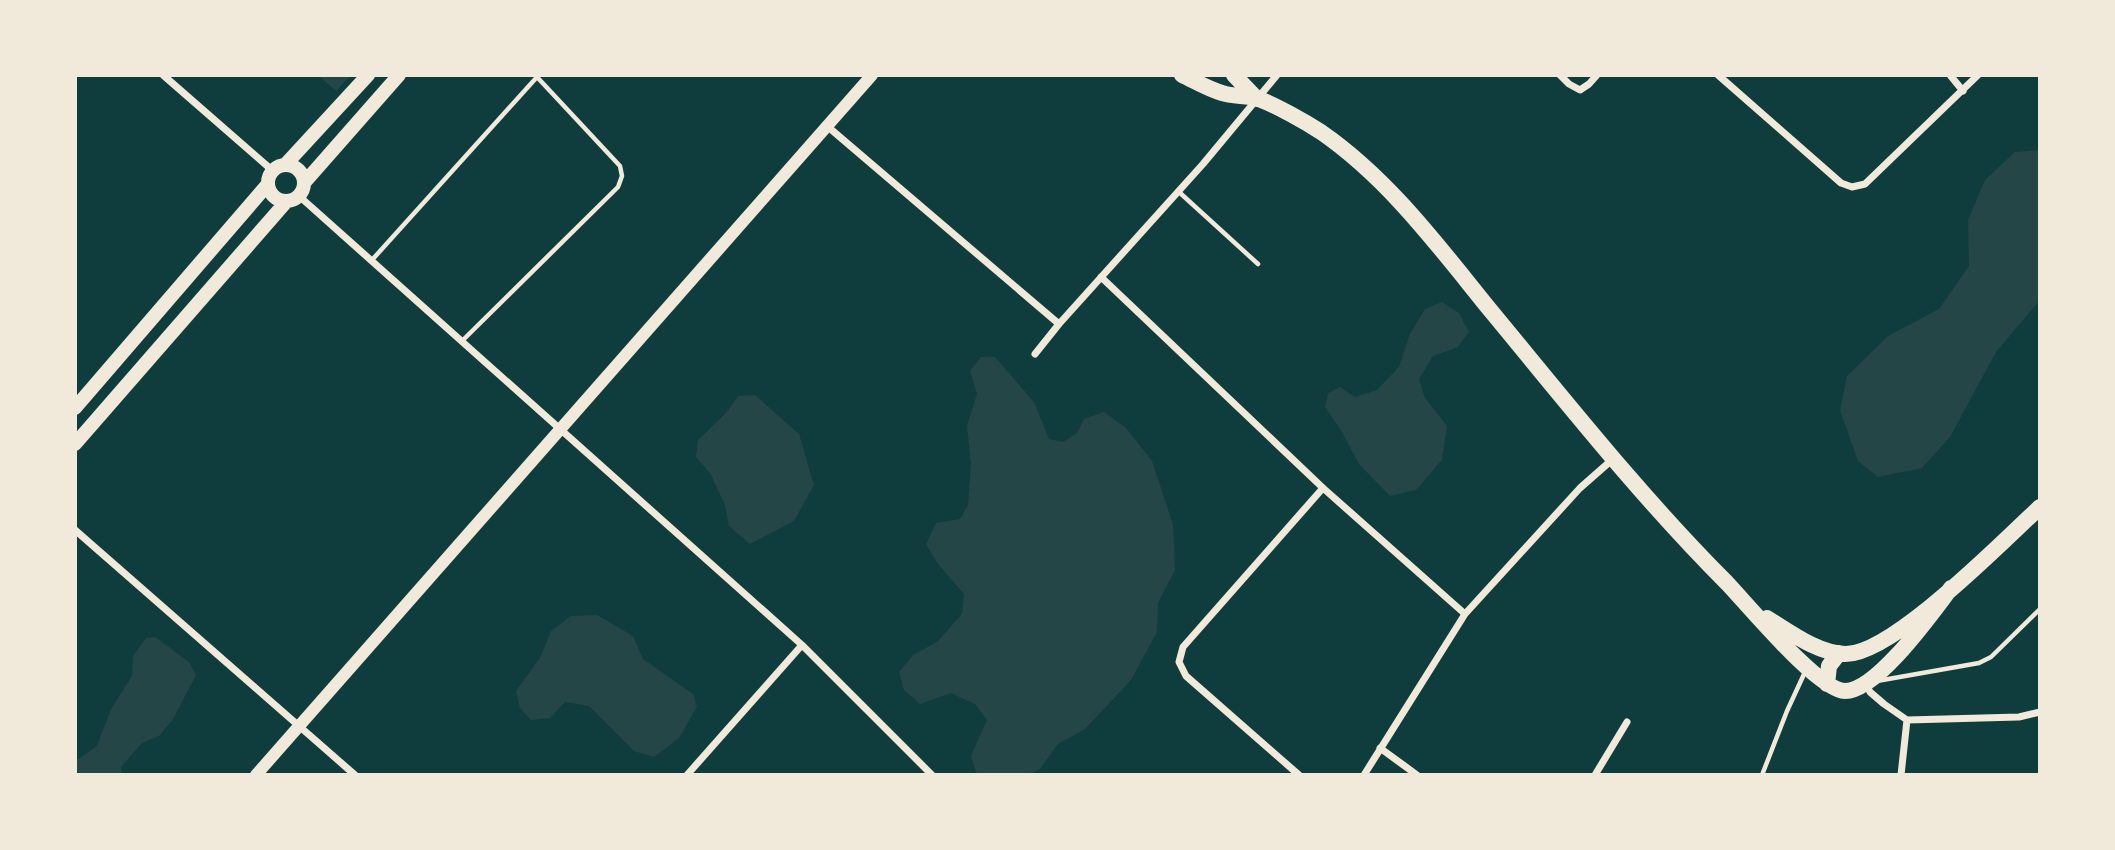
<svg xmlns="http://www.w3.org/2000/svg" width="2115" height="850" viewBox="0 0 2115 850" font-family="Arial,sans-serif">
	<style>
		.green { fill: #244646 }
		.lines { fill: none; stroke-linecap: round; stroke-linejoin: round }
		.service { stroke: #f1e9da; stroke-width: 4.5 }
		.minor { stroke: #f1e9da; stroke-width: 7 }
		.tertiary { stroke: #f1e9da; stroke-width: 12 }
		.secondary { stroke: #f1e9da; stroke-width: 14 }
		.primary { stroke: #f1e9da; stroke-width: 16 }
	</style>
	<rect width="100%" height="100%" fill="#0f3d3e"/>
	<path class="green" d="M318,75H351L336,91Z
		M2040,150V300L1996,352L1950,437L1922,468L1878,477L1858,461L1840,410L1847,376L1888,336L1939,309L1969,266L1968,220L1985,180L2015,152Z
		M1442,302L1459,313L1469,332L1458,347L1433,356L1419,379L1425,398L1447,426L1442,460L1416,490L1390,496L1359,464L1341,430L1325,407L1328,393L1340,387L1355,397L1377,390L1399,367L1410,334L1425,309Z
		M981,357H995L1034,402L1049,439L1063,442L1077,433L1084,419L1104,412L1126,428L1152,461L1173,525L1175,570L1158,603L1157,632L1131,680L1085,729L1058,744L1040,769L1027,775H977L971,756L987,720L975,704L951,693L920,704L904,690L899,672L913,655L937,642L962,614L964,594L938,564L926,544L936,523L960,519L968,505L971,465L967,426L977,394L970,371Z
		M755,395L799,434L814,485L794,521L750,544L729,526L725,505L710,473L696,457L698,440L726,413L738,396Z
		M597,615L633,636L643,659L693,694L697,707L679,738L654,757L634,751L589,706L565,702L550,718L531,720L520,708L516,691L540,658L551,631L571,616Z
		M155,637L189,662L196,675L173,719L159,736L142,743L121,767L122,775H75V759H79L97,746L111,709L132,676L133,656L146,638Z"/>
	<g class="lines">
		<path class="service" d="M1179,192L1258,264
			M372,260L537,77L620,166L622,176L618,187L462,341
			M1877,681L1979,663L1991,657L2040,609
			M1762,775L1787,711L1805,672"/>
		<path class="minor" d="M163,75L273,171
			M1560,75L1569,84L1580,90L1589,84L1597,75
			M1718,75L1841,183L1852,187L1865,184L1978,75
			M1950,75L1963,91
			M827,126L1059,324
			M299,196L802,645L932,775
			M1101,277L1323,488L1465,614
			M1035,354L1059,324L1203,164L1277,75
			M75,530L355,775
			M1866,684L1870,692L1884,704L1907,720L2019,717L2040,712
			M1380,748L1417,775
			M687,775L802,645
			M1299,775L1186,676L1179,662L1183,647L1323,488
			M1364,775L1465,614L1580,488L1613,459
			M1595,775L1627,722
			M1901,775L1907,720"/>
		<path class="tertiary" d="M256,775L872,75"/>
		<path class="secondary" d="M285,165L368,75
			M268 183a18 18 0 1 1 36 0a18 18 0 1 1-36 0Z
			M304,183L399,75
			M75,408L268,184
			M75,444L286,202"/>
		<path class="primary" d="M1182,75C1195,81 1208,89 1222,93C1233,97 1247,95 1259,99C1277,106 1304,121 1321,132C1389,179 1439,247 1491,311C1567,403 1642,498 1727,583C1748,605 1819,691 1845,691C1877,691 1932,613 1951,588
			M1234,75L1257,99
			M1767,618C1790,632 1817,653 1845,654C1892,655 2003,541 2040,507
			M1827,684L1829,666L1839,653"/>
	</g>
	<rect width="2115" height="850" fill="none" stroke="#f1e9da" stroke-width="154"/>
</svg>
